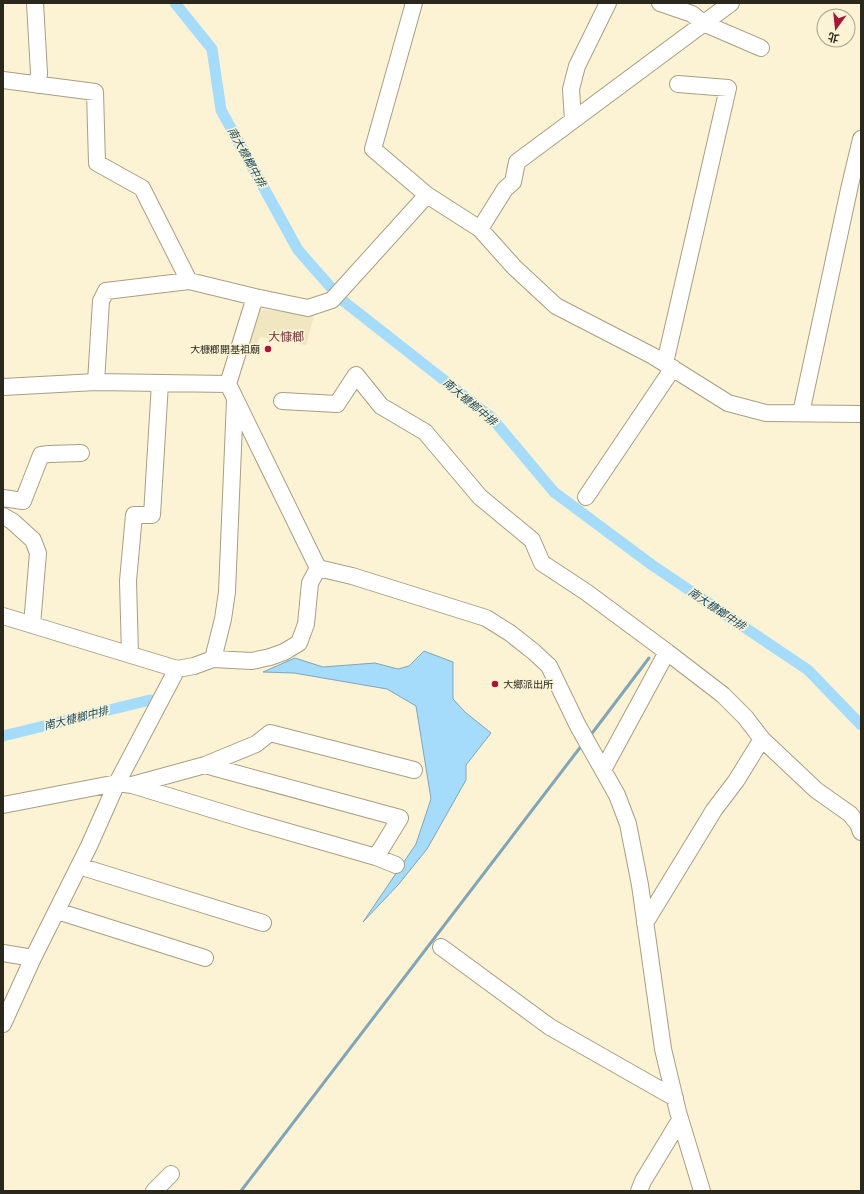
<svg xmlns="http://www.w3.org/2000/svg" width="864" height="1194" font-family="Quicksand,'Noto Sans TC',sans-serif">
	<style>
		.built { fill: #f0e6c0 }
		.water { fill: #a5dbfb; stroke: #80a5b8 }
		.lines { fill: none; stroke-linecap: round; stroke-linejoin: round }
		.stream { stroke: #80a5b8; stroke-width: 3 }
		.canal { stroke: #a5dbfb; stroke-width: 11 }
		.minor-casing { stroke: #a69f82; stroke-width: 18 }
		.minor { stroke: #fff; stroke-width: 16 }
		.poi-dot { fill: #aa1437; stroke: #fbf3d4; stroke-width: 1.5 }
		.labels { text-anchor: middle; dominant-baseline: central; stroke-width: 3.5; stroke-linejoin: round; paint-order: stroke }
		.poi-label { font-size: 10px; fill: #2a271c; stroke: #fbf3d4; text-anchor: end }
		.water-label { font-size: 11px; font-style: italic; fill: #134964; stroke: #fbf3d4 }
		.quarter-label { font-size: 12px; fill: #773037; stroke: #fbf3d4 }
	</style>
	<rect width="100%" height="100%" fill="#fbf3d4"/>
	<path class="built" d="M 260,309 L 314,316 L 306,345 L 260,337 L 254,352 L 243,352 Z"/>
	<path class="water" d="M 424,651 L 453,662 L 453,699 L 465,712 L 491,733 L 466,765 L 466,780 L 427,849 L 398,885 L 363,922 L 416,844 L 431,799 L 416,706 L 387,689 L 294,673 L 263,672 L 295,658 L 323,667 L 375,663 L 398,669 L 409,666 Z"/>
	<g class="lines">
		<path class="stream" d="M 590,736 L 649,658
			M 241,1191 L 582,745"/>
		<path class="canal" d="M 175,3 L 212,49 L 221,110 L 298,250 L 342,300 L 491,417 L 554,492 L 652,565 L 808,670 L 861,725
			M 3,736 L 150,700"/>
		<g class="minor-casing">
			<path id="minor" d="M 35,3 L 39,73 L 38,85
				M 414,3 L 373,149 L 427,195 L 480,229 L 514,267 L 556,306 L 653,356 L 728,403 L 766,413 L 861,414
				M 660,3 L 692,14 L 703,23 L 761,48
				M 3,80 L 95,92 L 97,163 L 142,188 L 189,281 L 255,297 L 308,308 L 332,300 L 427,195
				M 573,120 L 571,89 L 577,66 L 608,3
				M 480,229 L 505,189 L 513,182 L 517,162 L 731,3
				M 255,297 L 228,384 L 318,568
				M 665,363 L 728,88 L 678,84
				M 96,382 L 101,301 L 106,291 L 189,281
				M 3,387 L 96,382 L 228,384
				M 282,401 L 337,404 L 356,375 L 381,406 L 425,432 L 480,497 L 532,540 L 542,563 L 586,592 L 667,652 L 603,770
				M 801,413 L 850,185 L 861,139
				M 586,497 L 673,368
				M 3,498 L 23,501 L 41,455 L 49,454 L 81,453
				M 3,516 L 12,521 L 33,540 L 38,553 L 32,625
				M 318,568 L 352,576 L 486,618 L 510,633 L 534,652 L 549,666 L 578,726 L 617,795 L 628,824 L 640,885 L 663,1049 L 678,1112 L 702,1191
				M 3,616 L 177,669
				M 667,652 L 723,695 L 745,717 L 762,739 L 816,790 L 850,814 L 858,824 L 861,832
				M 130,654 L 128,581 L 134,515 L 152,515 L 160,383
				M 213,659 L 223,619 L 227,592 L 235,400
				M 205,765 L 400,818 L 376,857
				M 132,785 L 247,820 L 376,857 L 396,865
				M 3,805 L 117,783 L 132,785 L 205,765 L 256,744 L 270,733 L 414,770
				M 79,866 L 263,923
				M 57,911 L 205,958
				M 645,923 L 714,810 L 736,781 L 762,739
				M 441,947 L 550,1027 L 675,1098
				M 3,953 L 33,958
				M 3,1024 L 33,958 L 89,846 L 117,783 L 177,669 L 194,666 L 213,659 L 252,661 L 270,657 L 284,652 L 299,643 L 306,624 L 310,583 L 318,568
				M 154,1191 L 171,1174
				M 639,1191 L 643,1181 L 680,1120"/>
		</g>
		<use href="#minor" class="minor"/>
	</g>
	<g class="poi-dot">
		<circle cx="268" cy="349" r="4"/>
		<circle cx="495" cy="684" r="4"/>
	</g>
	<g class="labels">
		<g class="poi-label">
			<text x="260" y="349">大槺榔開基祖廟</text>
			<text x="503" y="684" text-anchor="start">大鄉派出所</text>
		</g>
		<g class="water-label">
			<text transform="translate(247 157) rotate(61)">南大槺榔中排</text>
			<text transform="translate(470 402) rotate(40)">南大槺榔中排</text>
			<text transform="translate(717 609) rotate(34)">南大槺榔中排</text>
			<text transform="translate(76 718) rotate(-14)">南大槺榔中排</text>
		</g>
		<g class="quarter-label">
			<text x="286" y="336">大慷榔</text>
		</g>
	</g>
	<rect width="864" height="1194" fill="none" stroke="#2a271c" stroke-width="8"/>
	<g transform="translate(836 28) rotate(195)"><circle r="19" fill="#fbf3d4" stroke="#a7a18a"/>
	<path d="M0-3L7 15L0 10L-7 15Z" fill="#aa1437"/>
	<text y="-6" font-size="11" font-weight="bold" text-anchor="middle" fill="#2a271c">北</text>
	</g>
</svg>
